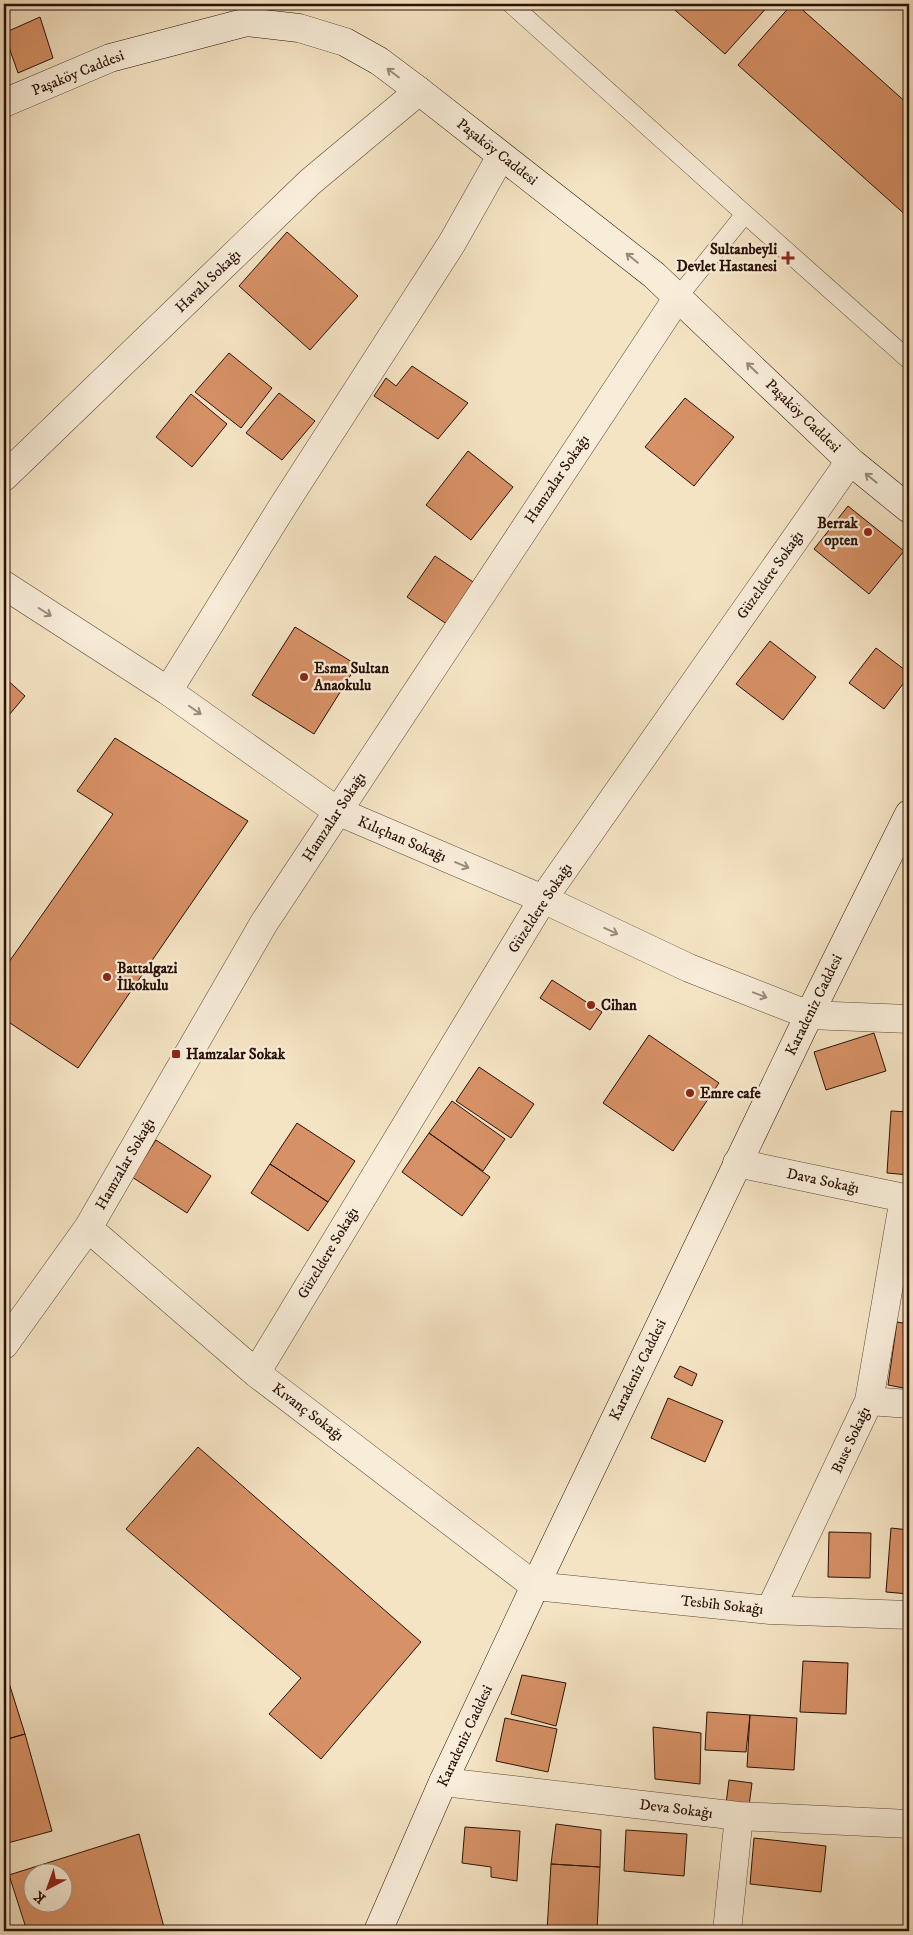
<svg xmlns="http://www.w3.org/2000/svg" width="913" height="1935" font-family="'IM FELL DW Pica',serif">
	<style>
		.building { fill: #d79166; stroke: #2a1005; fill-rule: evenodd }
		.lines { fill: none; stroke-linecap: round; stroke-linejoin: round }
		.lane-casing { stroke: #5d4535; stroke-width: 19 }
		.street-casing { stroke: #5d4535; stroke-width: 29 }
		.secondary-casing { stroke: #2a1005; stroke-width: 29 }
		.lane { stroke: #f8edd9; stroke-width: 18 }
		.street { stroke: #f8edd9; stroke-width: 28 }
		.secondary { stroke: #f8edd9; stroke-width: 28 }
		.oneway { stroke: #9b8a7a }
		.poi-dot { fill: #8f2418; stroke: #f8edd9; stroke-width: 2 }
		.labels { text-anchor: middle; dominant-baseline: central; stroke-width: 4.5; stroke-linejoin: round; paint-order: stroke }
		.street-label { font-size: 15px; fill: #2a1005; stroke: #f8edd9 }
		.poi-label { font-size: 15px; font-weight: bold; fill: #2a1005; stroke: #f8edd9; text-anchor: start }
	</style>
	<rect width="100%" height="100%" fill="#f5e4c4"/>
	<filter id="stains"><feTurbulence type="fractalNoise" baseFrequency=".004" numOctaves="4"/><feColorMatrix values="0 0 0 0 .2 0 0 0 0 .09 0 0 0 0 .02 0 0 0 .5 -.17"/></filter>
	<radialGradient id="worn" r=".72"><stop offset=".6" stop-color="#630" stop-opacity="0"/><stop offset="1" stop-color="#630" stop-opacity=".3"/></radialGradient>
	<path class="building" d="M 668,4 L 770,4 L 725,54 Z
		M 792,4 L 796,4 L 909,105 L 909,218 L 738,65 Z
		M 40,17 L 53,58 L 18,73 L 4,33 Z
		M 287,232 L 358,296 L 310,350 L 239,286 Z
		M 229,353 L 272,388 L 241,428 L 195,392 Z
		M 412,366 L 468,403 L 438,439 L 374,396 L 386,378 L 396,386 Z
		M 279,393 L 315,421 L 282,460 L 246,433 Z
		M 191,394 L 227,424 L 192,467 L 156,437 Z
		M 685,398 L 734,437 L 694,486 L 645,447 Z
		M 468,451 L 513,487 L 471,540 L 426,505 Z
		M 848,506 L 904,551 L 869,594 L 814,549 Z
		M 435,556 L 482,588 L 454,629 L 407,597 Z
		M 295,627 L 357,665 L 314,734 L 252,695 Z
		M 770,641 L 816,677 L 783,720 L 736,684 Z
		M 876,648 L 909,673 L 909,676 L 884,709 L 849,683 Z
		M 4,677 L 25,696 L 4,721 Z
		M 115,738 L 248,821 L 78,1068 L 4,1019 L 4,969 L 113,814 L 77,791 Z
		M 552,980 L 602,1012 L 590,1030 L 540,998 Z
		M 874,1033 L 886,1071 L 826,1090 L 814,1052 Z
		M 649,1035 L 719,1083 L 673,1151 L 603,1103 Z
		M 479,1067 L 534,1104 L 511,1138 L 456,1101 Z
		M 452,1101 L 505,1139 L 483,1171 L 429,1133 Z
		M 891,1111 L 909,1112 L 909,1175 L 887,1173 Z
		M 297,1123 L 355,1161 L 328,1202 L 270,1164 Z
		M 429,1133 L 490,1177 L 462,1216 L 402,1172 Z
		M 156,1140 L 211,1176 L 187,1213 L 132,1177 Z
		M 270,1164 L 328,1202 L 308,1231 L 251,1193 Z
		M 897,1322 L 909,1324 L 909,1389 L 888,1385 Z
		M 680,1366 L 697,1374 L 692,1386 L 674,1377 Z
		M 668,1398 L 723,1421 L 705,1462 L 651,1438 Z
		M 198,1447 L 421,1642 L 321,1759 L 269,1714 L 301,1678 L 126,1529 Z
		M 891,1528 L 909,1530 L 909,1594 L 886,1592 Z
		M 829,1532 L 871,1533 L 870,1578 L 828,1577 Z
		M 803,1661 L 848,1663 L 846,1714 L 800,1712 Z
		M 4,1667 L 25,1734 L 4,1740 Z
		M 522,1675 L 566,1683 L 556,1726 L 511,1714 Z
		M 707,1712 L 750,1715 L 746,1752 L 705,1750 Z
		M 750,1715 L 797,1718 L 794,1770 L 747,1767 Z
		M 505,1718 L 557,1729 L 548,1772 L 496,1761 Z
		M 653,1727 L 701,1733 L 700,1784 L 655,1779 Z
		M 25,1734 L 52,1831 L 4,1844 L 4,1740 Z
		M 729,1780 L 752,1783 L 749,1806 L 726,1804 Z
		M 556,1824 L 601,1830 L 600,1867 L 551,1864 Z
		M 465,1827 L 520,1831 L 517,1881 L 491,1877 L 491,1867 L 462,1863 Z
		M 626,1830 L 687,1834 L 684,1876 L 624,1871 Z
		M 139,1834 L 165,1931 L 27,1931 L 9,1875 ZM 32,1872 L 62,1872 L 62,1902 L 32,1902 Z
		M 754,1838 L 826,1846 L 821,1892 L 750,1884 Z
		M 551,1864 L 600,1867 L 597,1931 L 547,1931 Z
		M 4,1912 L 10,1931 L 4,1931 Z"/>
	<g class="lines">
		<g class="lane-casing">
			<path id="lane" d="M 511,4 L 745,214 L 678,297
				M 745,214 L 909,360"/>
		</g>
		<g class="street-casing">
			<path id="street" d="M 4,477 L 310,182 L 419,91
				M 4,585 L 168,691 L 337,811 L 543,899 L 689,968 L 809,1015 L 909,1019
				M 168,691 L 281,509 L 452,243 L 501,156
				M 737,1163 L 909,1199
				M 88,1228 L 256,1373 L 535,1586 L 770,1610 L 909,1615
				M 4,1345 L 88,1228 L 264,923 L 678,297
				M 256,1373 L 543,899 L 850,461
				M 869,1401 L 909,1404
				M 770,1610 L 869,1401 L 904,1198
				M 443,1782 L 739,1816 L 909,1824
				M 727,1931 L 739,1816"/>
		</g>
		<g class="secondary-casing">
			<path id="secondary" d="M 4,103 L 110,58 L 247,22 L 299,28 L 345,42 L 379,61 L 419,91 L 654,275 L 850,461 L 909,509
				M 378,1931 L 443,1782 L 535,1586 L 809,1015 L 909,814"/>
		</g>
		<use href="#lane" class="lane"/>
		<use href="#street" class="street"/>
		<use href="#secondary" class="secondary"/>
	</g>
	<defs><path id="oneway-shaft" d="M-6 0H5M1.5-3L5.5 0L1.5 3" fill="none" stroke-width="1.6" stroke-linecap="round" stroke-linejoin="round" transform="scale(1.25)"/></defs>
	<g class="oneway">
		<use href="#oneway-shaft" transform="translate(393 73) rotate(-143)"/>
		<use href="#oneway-shaft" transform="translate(632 258) rotate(-141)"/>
		<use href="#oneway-shaft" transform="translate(752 368) rotate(-136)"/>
		<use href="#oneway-shaft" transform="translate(871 478) rotate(-141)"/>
		<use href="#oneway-shaft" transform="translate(45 612) rotate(32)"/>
		<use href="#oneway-shaft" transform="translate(195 710) rotate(35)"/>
		<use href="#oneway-shaft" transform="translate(462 865) rotate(23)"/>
		<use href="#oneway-shaft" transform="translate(611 931) rotate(25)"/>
		<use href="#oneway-shaft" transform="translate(760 995) rotate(21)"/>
	</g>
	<g class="poi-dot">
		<path d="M785.5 250.5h5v5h5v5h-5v5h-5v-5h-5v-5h5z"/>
		<circle cx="868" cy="532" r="5"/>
		<circle cx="304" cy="677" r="5"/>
		<circle cx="107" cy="977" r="5"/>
		<circle cx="591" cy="1005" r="5"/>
		<rect x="171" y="1049" width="10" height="10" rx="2.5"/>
		<circle cx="690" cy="1093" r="5"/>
	</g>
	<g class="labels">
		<g class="street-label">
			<text transform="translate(78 73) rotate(-22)">Paşaköy Caddesi</text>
			<text transform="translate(497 152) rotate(38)">Paşaköy Caddesi</text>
			<text transform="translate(208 281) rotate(-44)">Havalı Sokağı</text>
			<text transform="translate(803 416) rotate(44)">Paşaköy Caddesi</text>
			<text transform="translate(557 479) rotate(-56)">Hamzalar Sokağı</text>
			<text transform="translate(770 575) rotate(-55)">Güzeldere Sokağı</text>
			<text transform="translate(334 817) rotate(-57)">Hamzalar Sokağı</text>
			<text transform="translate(402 839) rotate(23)">Kılıçhan Sokağı</text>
			<text transform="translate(540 908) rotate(-57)">Güzeldere Sokağı</text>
			<text transform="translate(814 1005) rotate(-64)">Karadeniz Caddesi</text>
			<text transform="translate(125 1164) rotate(-60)">Hamzalar Sokağı</text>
			<text transform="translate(823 1181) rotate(12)">Dava Sokağı</text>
			<text transform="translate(328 1253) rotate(-59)">Güzeldere Sokağı</text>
			<text transform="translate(638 1370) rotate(-64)">Karadeniz Caddesi</text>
			<text transform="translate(308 1412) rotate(37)">Kıvanç Sokağı</text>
			<text transform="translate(851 1440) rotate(-65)">Buse Sokağı</text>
			<text transform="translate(722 1605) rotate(6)">Tesbih Sokağı</text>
			<text transform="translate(465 1736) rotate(-65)">Karadeniz Caddesi</text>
			<text transform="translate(676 1809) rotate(7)">Deva Sokağı</text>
		</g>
		<g class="poi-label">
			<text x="777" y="249" text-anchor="end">Sultanbeyli<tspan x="777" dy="17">Devlet Hastanesi</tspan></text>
			<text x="858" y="523" text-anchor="end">Berrak<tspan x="858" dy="17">opten</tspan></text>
			<text x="314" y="668">Esma Sultan<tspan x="314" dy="17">Anaokulu</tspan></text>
			<text x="117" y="968">Battalgazi<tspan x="117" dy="17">İlkokulu</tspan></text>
			<text x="601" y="1005">Cihan</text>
			<text x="186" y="1054">Hamzalar Sokak</text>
			<text x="700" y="1093">Emre cafe</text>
		</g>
	</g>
	<rect width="913" height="1935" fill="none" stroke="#f5e4c4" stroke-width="20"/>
	<rect x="5" y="5" width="903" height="1925" fill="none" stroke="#2a1005" stroke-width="2.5"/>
	<rect x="10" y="10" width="893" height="1915" fill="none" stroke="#2a1005"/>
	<g transform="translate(48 1888) rotate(221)"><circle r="24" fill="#f8edd9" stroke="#a69584"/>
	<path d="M0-4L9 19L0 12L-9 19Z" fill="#8f2418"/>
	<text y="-8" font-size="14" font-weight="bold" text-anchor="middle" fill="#2a1005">K</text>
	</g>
	<rect width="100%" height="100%" filter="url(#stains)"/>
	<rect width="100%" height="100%" fill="url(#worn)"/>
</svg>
